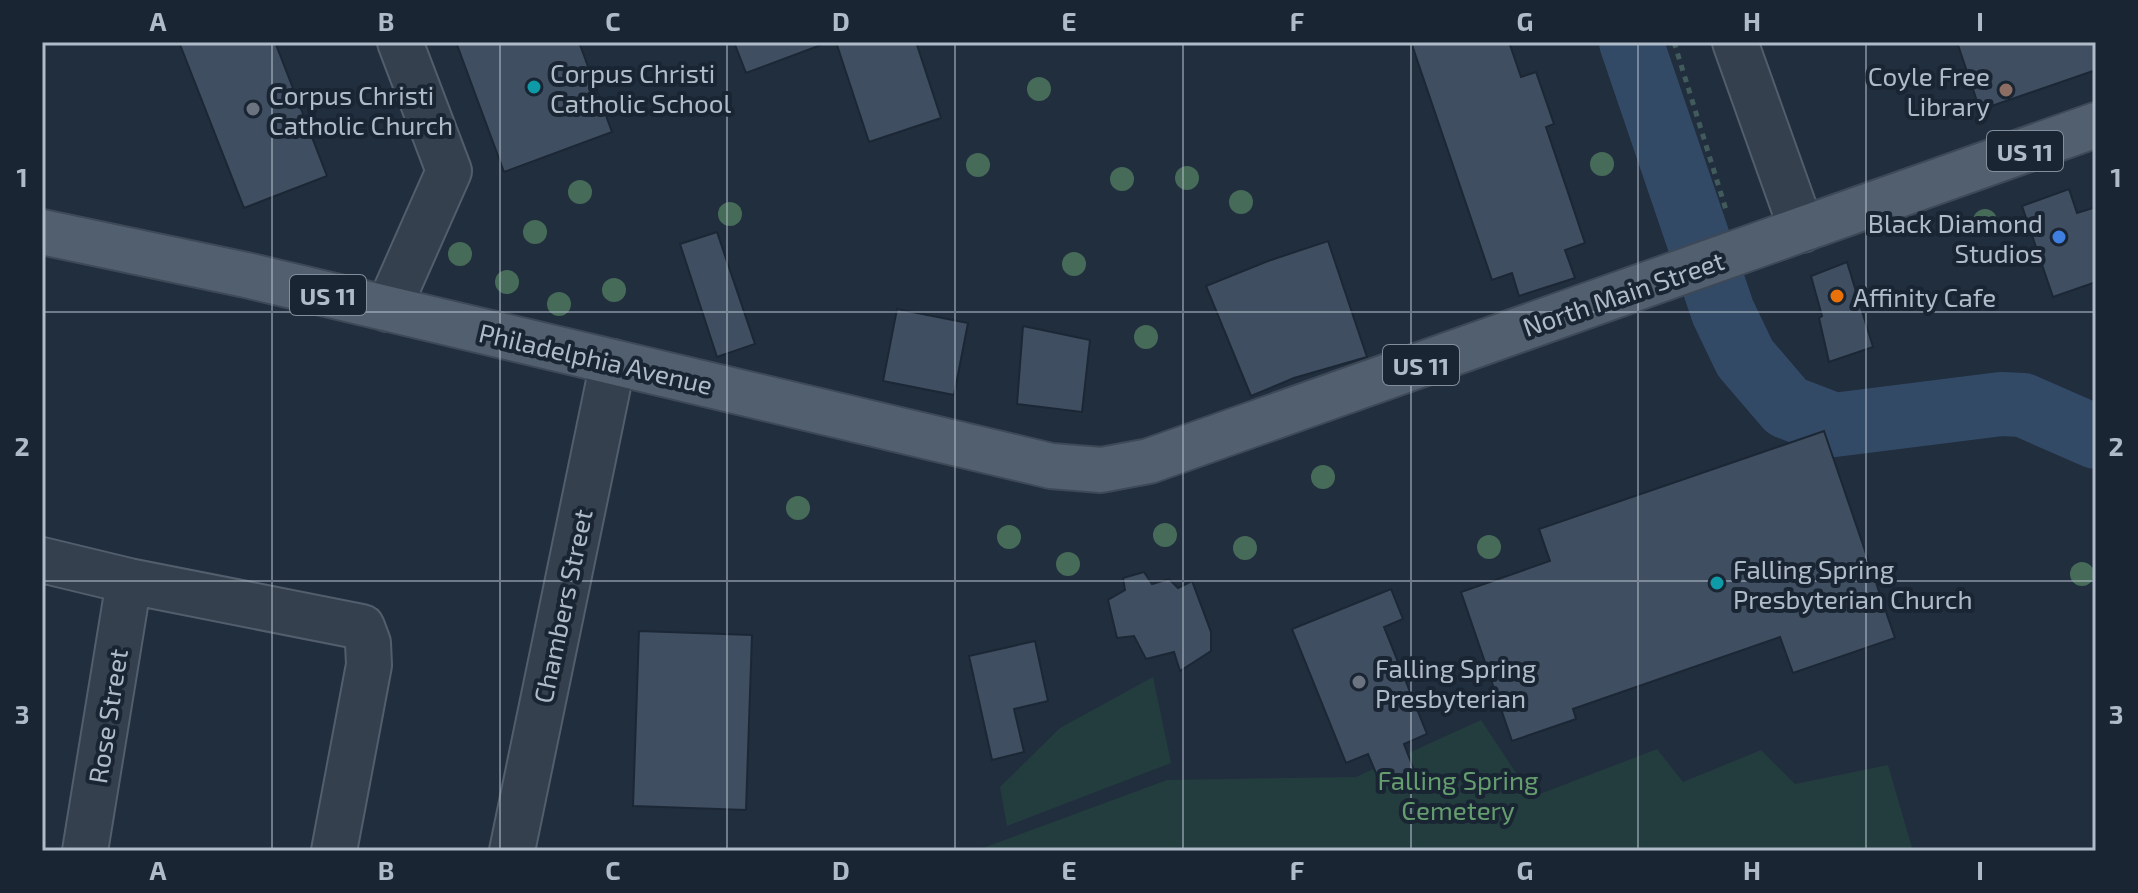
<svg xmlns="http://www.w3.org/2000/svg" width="2138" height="893" font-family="'Exo 2',sans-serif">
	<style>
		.green { fill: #233d3f }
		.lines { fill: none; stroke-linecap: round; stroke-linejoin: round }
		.river { stroke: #334a67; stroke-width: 64 }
		.building { fill: #3f4e60; stroke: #1c2735; stroke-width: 2 }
		.minor-casing { stroke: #535e6c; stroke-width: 48 }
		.major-casing { stroke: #3e4957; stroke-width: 48 }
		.path { stroke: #415a5c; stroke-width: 5; stroke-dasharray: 6 6; stroke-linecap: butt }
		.minor { stroke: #35404e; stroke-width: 44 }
		.major { stroke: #525f6e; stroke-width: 44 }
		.tree { fill: #466b59 }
		.grid { fill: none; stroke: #b0bbc9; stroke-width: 2; stroke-opacity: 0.55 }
		.culture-dot { fill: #0f9aa8; stroke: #1a2533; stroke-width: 3 }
		.education-dot { fill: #8d6e63; stroke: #1a2533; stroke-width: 3 }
		.worship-dot { fill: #6b7280; stroke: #1a2533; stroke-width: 3 }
		.shop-dot { fill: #3f7fe0; stroke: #1a2533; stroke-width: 3 }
		.food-dot { fill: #e8710a; stroke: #1a2533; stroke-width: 3 }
		.labels { text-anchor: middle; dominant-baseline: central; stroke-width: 8; stroke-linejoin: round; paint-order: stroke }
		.shield { fill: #1a2533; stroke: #838e9c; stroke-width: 2 }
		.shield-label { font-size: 24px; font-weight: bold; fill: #b0bbc9 }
		.poi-label { font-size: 26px; fill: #b0bbc9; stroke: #1a2533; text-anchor: start }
		.street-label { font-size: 26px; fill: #b0bbc9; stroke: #1a2533 }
		.park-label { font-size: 26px; fill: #659d6f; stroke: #1a2533 }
		.neatline { fill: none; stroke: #b0bbc9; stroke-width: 3 }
		.grid-label { font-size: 26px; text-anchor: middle; font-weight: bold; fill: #b0bbc9 }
	</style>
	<rect width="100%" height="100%" fill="#212e3e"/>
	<path class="green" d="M 1153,677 L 1171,763 L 1007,826 L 1000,787 L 1060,728 Z
		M 1481,720 L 1532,797 L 1657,749 L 1683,782 L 1761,750 L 1795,784 L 1888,765 L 1913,851 L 975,851 L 1167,780 L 1356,777 Z"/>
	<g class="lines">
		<path class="river" d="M 1631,42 L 1723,312 L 1745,358 L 1787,407 L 1834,425 L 2001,404 L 2023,405 L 2096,437"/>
	</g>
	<path class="building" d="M 179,42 L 275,42 L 327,176 L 244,208 Z
		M 456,42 L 579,42 L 612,132 L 504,172 Z
		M 734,42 L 820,42 L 821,45 L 746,73 Z
		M 836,42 L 916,42 L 941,118 L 869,142 Z
		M 1411,42 L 1509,42 L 1521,77 L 1536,72 L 1554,124 L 1546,127 L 1585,243 L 1565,250 L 1575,278 L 1519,296 L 1512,273 L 1492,280 Z
		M 1957,42 L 2096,42 L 2096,70 L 1980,110 Z
		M 2069,189 L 2077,213 L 2096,207 L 2096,282 L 2053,297 L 2022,206 Z
		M 717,232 L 755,344 L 717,357 L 680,244 Z
		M 1328,241 L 1367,357 L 1294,378 L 1251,396 L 1206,286 L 1268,261 Z
		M 1847,262 L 1873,347 L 1829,362 L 1819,318 L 1822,316 L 1811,276 Z
		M 897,309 L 968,323 L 954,395 L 883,381 Z
		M 1023,326 L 1090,340 L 1082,412 L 1017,404 Z
		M 1824,431 L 1895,638 L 1793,673 L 1780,637 L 1573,709 L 1576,719 L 1512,741 L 1461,592 L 1550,561 L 1539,529 Z
		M 1144,572 L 1152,584 L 1169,579 L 1178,588 L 1192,581 L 1211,632 L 1211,651 L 1180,671 L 1174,652 L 1146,659 L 1134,636 L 1117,638 L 1108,600 L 1125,590 L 1123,578 Z
		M 1391,589 L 1403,619 L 1384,627 L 1427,734 L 1404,744 L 1414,770 L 1380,783 L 1368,754 L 1346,763 L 1292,629 Z
		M 639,631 L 752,635 L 746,810 L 633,806 Z
		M 1035,641 L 1048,701 L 1014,709 L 1024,752 L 992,760 L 969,656 Z"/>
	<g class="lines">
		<g class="minor-casing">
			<path id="minor" d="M 1735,42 L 1802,230
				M 388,309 L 449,171 L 400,42
				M 42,560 L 129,581 L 362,627 L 368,643 L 369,665 L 334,851
				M 85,851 L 129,581
				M 512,851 L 613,362"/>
		</g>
		<g class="major-casing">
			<path id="major" d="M 42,232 L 246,275 L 1051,466 L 1101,470 L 1149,461 L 2096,125"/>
		</g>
		<path class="path" d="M 1674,42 L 1727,213"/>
		<use href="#minor" class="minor"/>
		<use href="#major" class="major"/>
	</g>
	<g class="tree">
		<circle cx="1039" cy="89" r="12"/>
		<circle cx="1602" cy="164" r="12"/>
		<circle cx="978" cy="165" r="12"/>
		<circle cx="1187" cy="178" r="12"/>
		<circle cx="1122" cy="179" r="12"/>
		<circle cx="580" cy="192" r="12"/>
		<circle cx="1241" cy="202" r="12"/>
		<circle cx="730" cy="214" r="12"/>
		<circle cx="1985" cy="221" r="12"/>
		<circle cx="535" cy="232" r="12"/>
		<circle cx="460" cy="254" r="12"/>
		<circle cx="1074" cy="264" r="12"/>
		<circle cx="507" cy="282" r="12"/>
		<circle cx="614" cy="290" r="12"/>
		<circle cx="559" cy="304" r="12"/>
		<circle cx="1146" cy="337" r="12"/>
		<circle cx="1323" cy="477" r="12"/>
		<circle cx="798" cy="508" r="12"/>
		<circle cx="1165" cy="535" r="12"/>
		<circle cx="1009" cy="537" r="12"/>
		<circle cx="1489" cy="547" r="12"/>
		<circle cx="1245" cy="548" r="12"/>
		<circle cx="1068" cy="564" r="12"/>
		<circle cx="2082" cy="574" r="12"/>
	</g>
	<path class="grid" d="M 272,42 L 272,851M 500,42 L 500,851M 727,42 L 727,851M 955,42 L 955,851M 1183,42 L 1183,851M 1411,42 L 1411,851M 1638,42 L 1638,851M 1866,42 L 1866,851M 42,312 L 2096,312M 42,581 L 2096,581"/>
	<g class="culture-dot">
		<circle cx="534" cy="87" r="8"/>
		<circle cx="1717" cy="583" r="8"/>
	</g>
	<circle class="education-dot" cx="2006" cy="90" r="8"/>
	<g class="worship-dot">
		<circle cx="253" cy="109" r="8"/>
		<circle cx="1359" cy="682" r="8"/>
	</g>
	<circle class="shop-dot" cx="2059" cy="237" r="8"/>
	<circle class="food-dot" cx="1837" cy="296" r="8"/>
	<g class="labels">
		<g class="shield">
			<rect x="1987" y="131" width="76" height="40" rx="6"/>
			<rect x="290" y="275" width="76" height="40" rx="6"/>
			<rect x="1383" y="345" width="76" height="40" rx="6"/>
		</g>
		<g class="shield-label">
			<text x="2025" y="151">US 11</text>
			<text x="328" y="295">US 11</text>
			<text x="1421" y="365">US 11</text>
		</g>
		<g class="poi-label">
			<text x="550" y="72">Corpus Christi<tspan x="550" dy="30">Catholic School</tspan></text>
			<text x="1990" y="75" text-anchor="end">Coyle Free<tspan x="1990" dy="30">Library</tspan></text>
			<text x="269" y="94">Corpus Christi<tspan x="269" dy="30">Catholic Church</tspan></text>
			<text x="2043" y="222" text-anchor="end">Black Diamond<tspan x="2043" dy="30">Studios</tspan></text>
			<text x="1853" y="296">Affinity Cafe</text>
			<text x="1733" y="568">Falling Spring<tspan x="1733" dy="30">Presbyterian Church</tspan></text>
			<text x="1375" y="667">Falling Spring<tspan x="1375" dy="30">Presbyterian</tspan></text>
		</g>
		<g class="street-label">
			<text transform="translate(1623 293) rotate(-19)">North Main Street</text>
			<text transform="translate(596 358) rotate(13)">Philadelphia Avenue</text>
			<text transform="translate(562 606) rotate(-78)">Chambers Street</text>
			<text transform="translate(107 716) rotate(-81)">Rose Street</text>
		</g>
		<g class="park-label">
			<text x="1458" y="779">Falling Spring<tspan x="1458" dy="30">Cemetery</tspan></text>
		</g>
	</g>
	<rect width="2138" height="893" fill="none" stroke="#1a2533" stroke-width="88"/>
	<rect x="44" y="44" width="2050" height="805" class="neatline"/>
	<g class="grid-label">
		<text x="158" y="31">A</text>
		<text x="386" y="31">B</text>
		<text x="613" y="31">C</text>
		<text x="841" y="31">D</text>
		<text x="1069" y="31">E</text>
		<text x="1297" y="31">F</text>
		<text x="1525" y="31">G</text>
		<text x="1752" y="31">H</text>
		<text x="1980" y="31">I</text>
		<text x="22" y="187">1</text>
		<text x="2116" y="187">1</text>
		<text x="22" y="456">2</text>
		<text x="2116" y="456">2</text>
		<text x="22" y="724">3</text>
		<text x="2116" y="724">3</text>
		<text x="158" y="880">A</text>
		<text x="386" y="880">B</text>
		<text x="613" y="880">C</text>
		<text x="841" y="880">D</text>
		<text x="1069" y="880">E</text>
		<text x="1297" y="880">F</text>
		<text x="1525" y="880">G</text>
		<text x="1752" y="880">H</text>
		<text x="1980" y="880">I</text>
	</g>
</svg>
